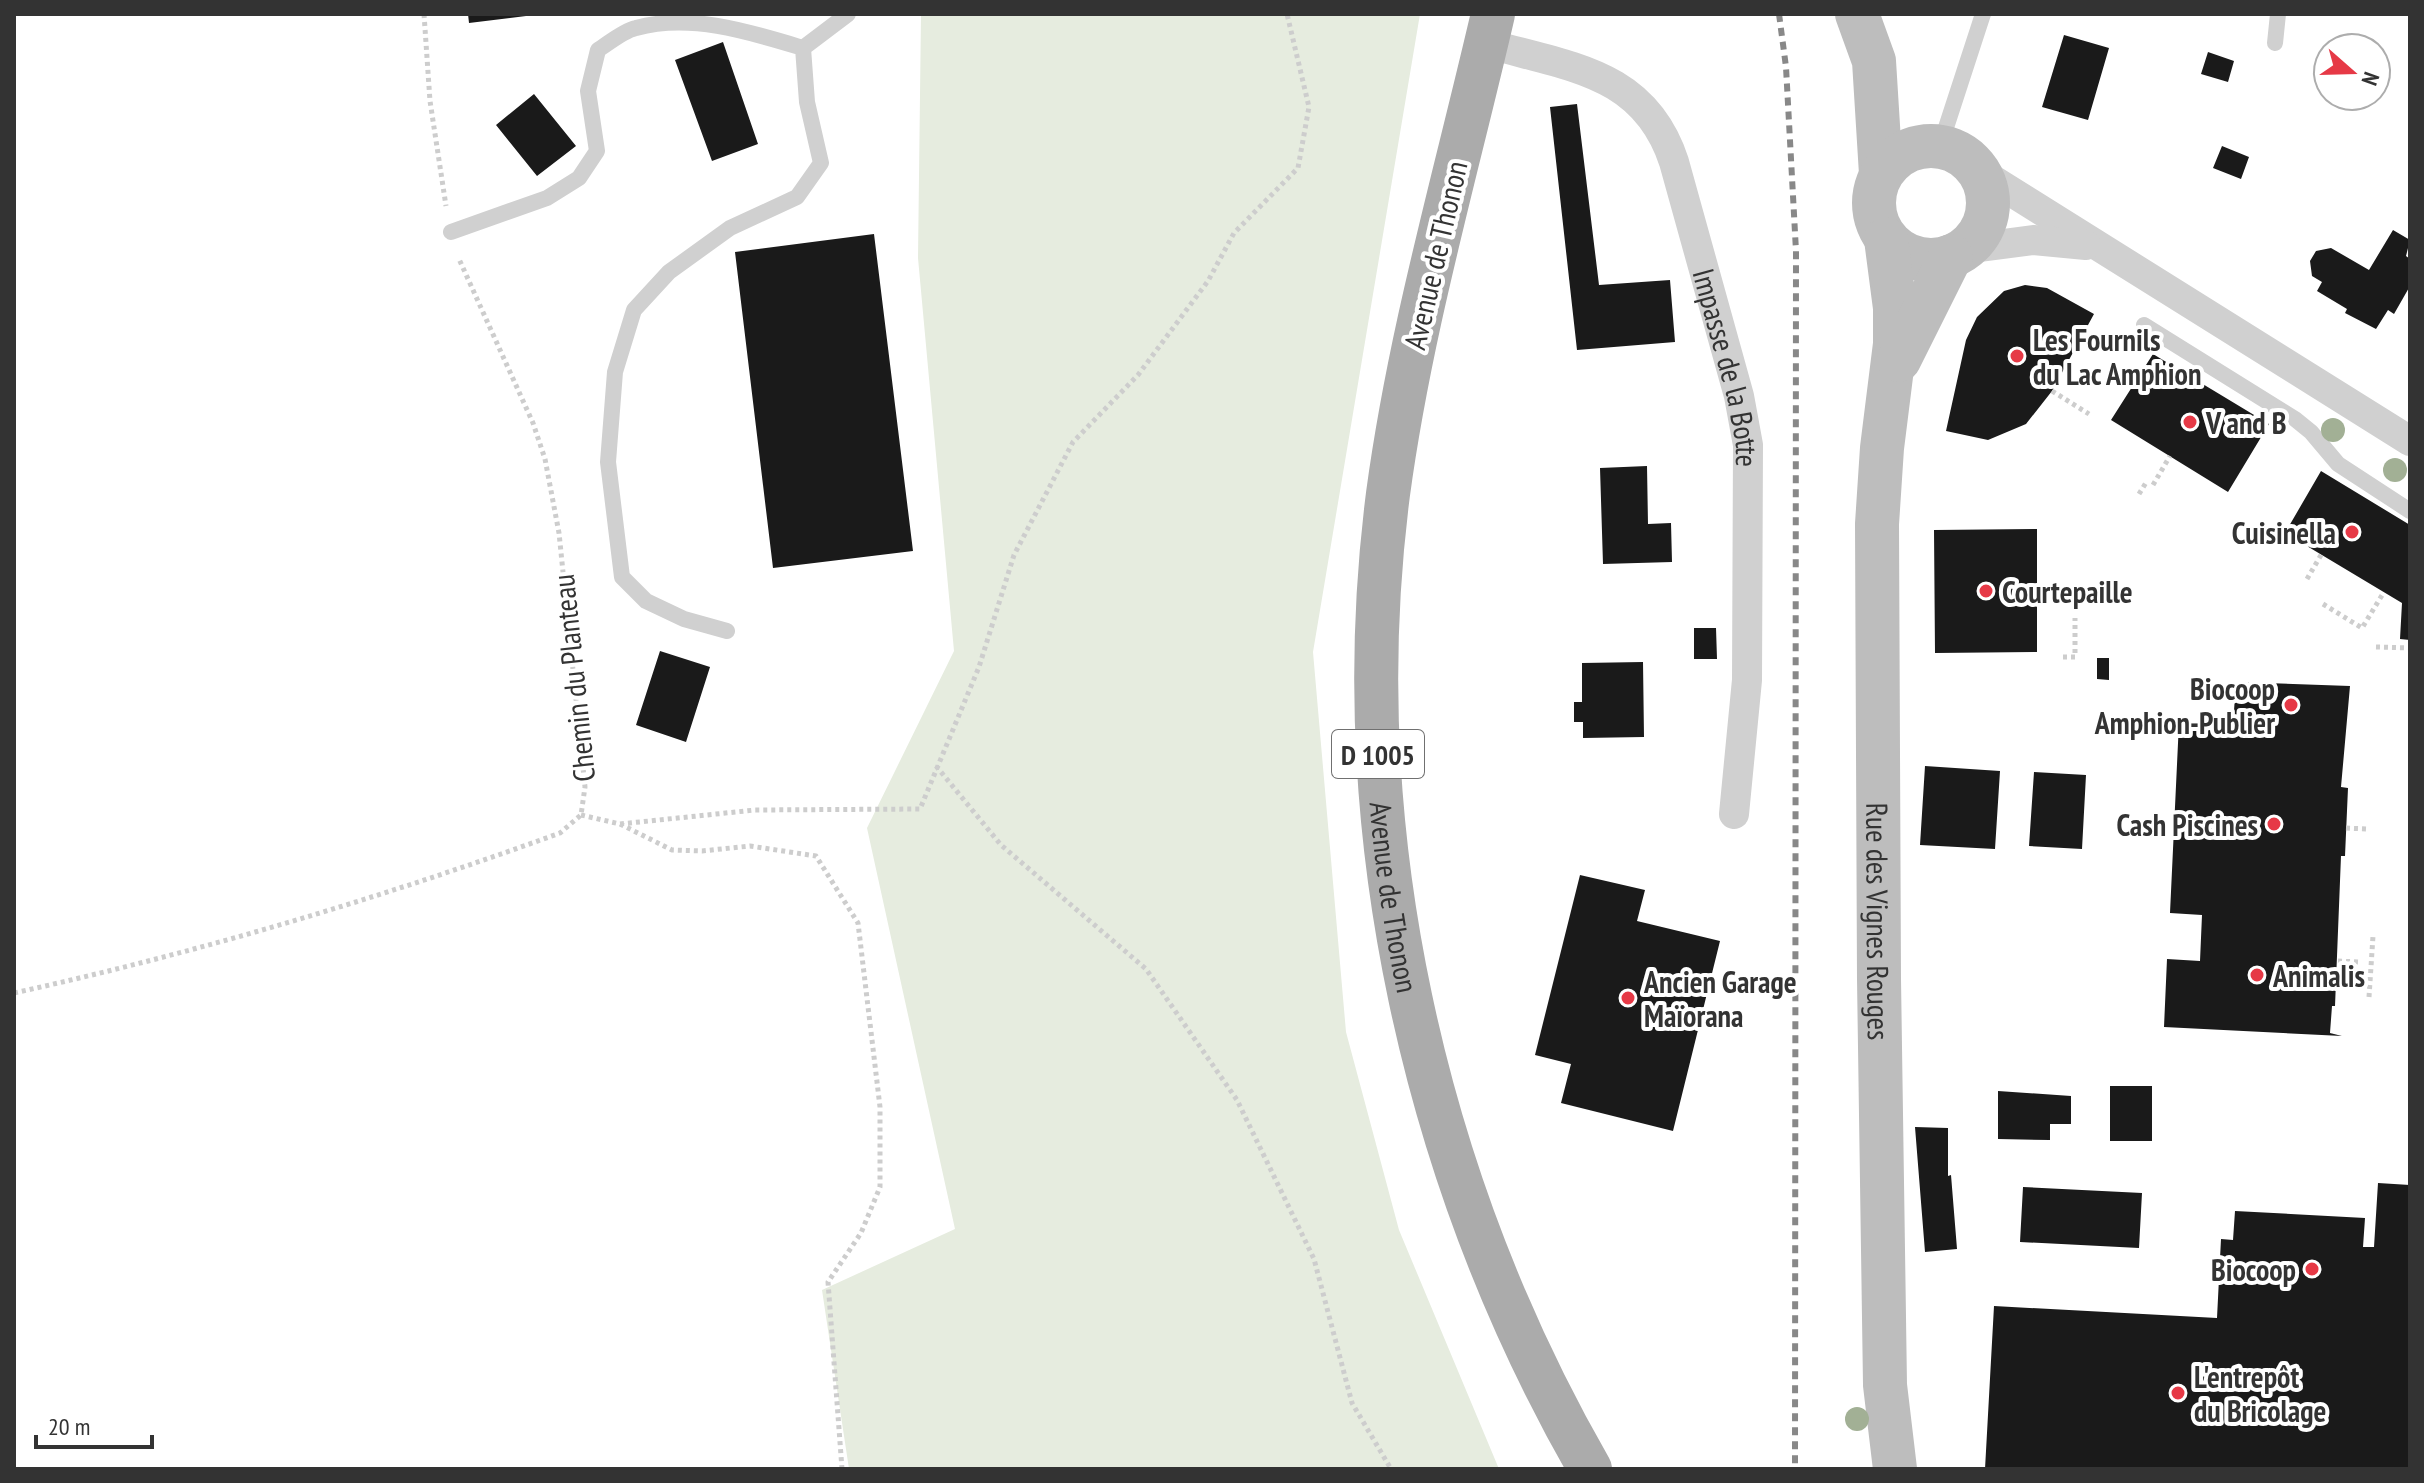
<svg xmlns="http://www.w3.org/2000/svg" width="2424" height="1483" font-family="'PT Sans Narrow',sans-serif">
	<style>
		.green { fill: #e6ecdf }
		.building { fill: #1a1a1a }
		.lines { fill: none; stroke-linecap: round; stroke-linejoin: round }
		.path { stroke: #cdcdcd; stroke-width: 5; stroke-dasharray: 4 4; stroke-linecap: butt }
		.lane { stroke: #d0d0d0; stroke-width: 16 }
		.street { stroke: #d0d0d0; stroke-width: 30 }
		.secondary { stroke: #bdbdbd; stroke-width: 44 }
		.primary { stroke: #ababab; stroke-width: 44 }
		.rail { stroke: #888; stroke-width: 6; stroke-dasharray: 8 6; stroke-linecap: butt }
		.tree { fill: #a2b095 }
		.poi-dot { fill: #e63946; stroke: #fff; stroke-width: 3 }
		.labels { text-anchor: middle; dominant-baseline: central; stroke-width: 8; stroke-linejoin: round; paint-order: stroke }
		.shield { fill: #fff; stroke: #707070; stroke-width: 2 }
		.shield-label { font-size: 28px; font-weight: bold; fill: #333 }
		.street-label { font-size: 30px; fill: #333; stroke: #fff }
		.poi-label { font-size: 30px; font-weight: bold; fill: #333; stroke: #fff; text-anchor: start }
	</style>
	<rect width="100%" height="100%" fill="#fff"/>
	<path class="green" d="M 921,14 L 1420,14 L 1313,652 L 1346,1032 L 1399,1230 L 1499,1469 L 849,1469 L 822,1290 L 955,1229 L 867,828 L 954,651 L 918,258 Z"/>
	<path class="building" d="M 468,14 L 525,14 L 526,16 L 469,23 Z
		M 2064,35 L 2109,48 L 2088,120 L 2042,107 Z
		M 723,42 L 758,144 L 712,161 L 675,60 Z
		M 2208,52 L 2234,61 L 2228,82 L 2201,74 Z
		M 534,94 L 576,146 L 537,176 L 496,125 Z
		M 1577,104 L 1599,285 L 1670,280 L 1675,342 L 1577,350 L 1550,107 Z
		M 2222,146 L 2249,157 L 2241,179 L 2213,168 Z
		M 2393,230 L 2410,240 L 2406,256 L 2410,259 L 2410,286 L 2394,314 L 2388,310 L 2376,329 L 2345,313 L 2347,309 L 2317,291 L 2322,282 L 2312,276 L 2310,261 L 2316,251 L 2331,248 L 2369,270 Z
		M 874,234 L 913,551 L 773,568 L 735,252 Z
		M 2025,285 L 2047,288 L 2094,314 L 2052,391 L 2026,424 L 1988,440 L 1946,431 L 1966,340 L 1977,317 L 2004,291 Z
		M 2153,354 L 2269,424 L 2228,492 L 2111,420 Z
		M 1647,466 L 1648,524 L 1671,523 L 1672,562 L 1603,564 L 1600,468 Z
		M 2321,471 L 2410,525 L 2410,640 L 2400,639 L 2402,603 L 2285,533 Z
		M 2037,529 L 2037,652 L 1935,653 L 1934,530 Z
		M 1694,628 L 1716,628 L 1717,659 L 1694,659 Z
		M 660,651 L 710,667 L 686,742 L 636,725 Z
		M 2097,658 L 2109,658 L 2109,680 L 2097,679 Z
		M 1643,662 L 1644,737 L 1583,738 L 1583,722 L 1574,722 L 1574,702 L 1582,702 L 1582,663 Z
		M 2236,682 L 2350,686 L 2341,787 L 2348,788 L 2345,856 L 2341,856 L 2335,1006 L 2332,1006 L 2330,1033 L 2342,1036 L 2164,1027 L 2167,959 L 2200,961 L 2202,915 L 2170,913 L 2179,722 L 2233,725 Z
		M 1925,766 L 2000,771 L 1995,849 L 1920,845 Z
		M 2034,772 L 2086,775 L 2082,849 L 2029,846 Z
		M 1580,875 L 1645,890 L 1637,921 L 1720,941 L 1673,1131 L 1561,1103 L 1571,1064 L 1535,1055 Z
		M 2110,1086 L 2152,1086 L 2152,1141 L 2110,1141 Z
		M 1998,1091 L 2071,1096 L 2071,1124 L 2050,1124 L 2050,1140 L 1998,1139 Z
		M 1915,1127 L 1948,1128 L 1948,1176 L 1951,1175 L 1957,1249 L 1925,1252 Z
		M 2378,1183 L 2410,1185 L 2410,1469 L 1985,1469 L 1994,1306 L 2217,1318 L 2221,1239 L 2233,1240 L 2235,1211 L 2365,1218 L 2363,1247 L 2374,1247 Z
		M 2023,1187 L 2142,1193 L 2139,1248 L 2020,1242 Z"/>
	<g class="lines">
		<path class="path" d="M 424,14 L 430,101 L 446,206
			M 2052,391 L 2089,414
			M 2153,485 L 2170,456
			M 2139,494 L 2147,481
			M 2307,579 L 2321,555
			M 2323,604 L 2362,628 L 2384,592
			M 2376,647 L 2410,648
			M 2063,657 L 2075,657 L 2075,618
			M 936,766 L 1001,845 L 1146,969 L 1237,1100 L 1314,1259 L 1352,1403 L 1391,1469
			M 581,815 L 620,824 L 672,850 L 702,851 L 750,846 L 816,856 L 858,923 L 880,1107 L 880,1187 L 861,1233 L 828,1282 L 842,1469
			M 620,824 L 755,810 L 920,809 L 979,667 L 1014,555 L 1073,442 L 1138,375 L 1208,281 L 1234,233 L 1298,168 L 1309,107 L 1287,14
			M 2346,828 L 2367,829
			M 2338,961 L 2359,962
			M 14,993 C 200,952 381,898 560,833 L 581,815 L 585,787 L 559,533 L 545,459 L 533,423 L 459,259
			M 2369,997 L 2373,936"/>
		<path class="lane" d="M 2275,43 L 2278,14
			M 1940,146 L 1983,14
			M 451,232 L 547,198 L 579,178 L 597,151 L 588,91 L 598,50 C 609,43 623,31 636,28 C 691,13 750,32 803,48 L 848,14
			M 2144,325 L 2295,419 L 2311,432 L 2338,464 L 2410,511
			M 727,631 L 684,619 L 646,601 L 622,577 L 608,462 L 615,372 L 634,310 L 669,272 L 730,228 L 797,197 L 821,163 L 807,102 L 803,48"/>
		<g class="street">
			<path id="s1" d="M 1486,43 C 1566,67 1644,70 1674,162 L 1739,396 L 1748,445 L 1747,680 L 1734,814"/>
			<path d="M 1980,172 L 2410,441"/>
			<path d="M 1965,249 L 2033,240 L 2086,245"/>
		</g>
		<g class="secondary">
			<path d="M 1857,14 L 1874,61 L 1881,174"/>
			<circle cx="1931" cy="203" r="57"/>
			<path id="s2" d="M 1886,239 L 1895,308 L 1895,344 L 1882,448 L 1877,524 L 1879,979 L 1885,1385 L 1895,1469"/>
			<path d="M 1899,360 L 1951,256"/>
		</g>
		<path class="primary" id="s3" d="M 1493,14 C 1456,174 1410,331 1388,494 C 1345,828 1423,1178 1590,1469"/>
		<path class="rail" d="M 1779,14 L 1786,67 L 1796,251 L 1795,1469"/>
	</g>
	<g class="tree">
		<circle cx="2333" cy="430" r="12"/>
		<circle cx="2395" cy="470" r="12"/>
		<circle cx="1857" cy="1419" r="12"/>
	</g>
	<g class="poi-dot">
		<circle cx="2017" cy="356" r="8"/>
		<circle cx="2190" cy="422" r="8"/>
		<circle cx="2352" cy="532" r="8"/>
		<circle cx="1986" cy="591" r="8"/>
		<circle cx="2291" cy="705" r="8"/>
		<circle cx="2274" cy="824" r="8"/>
		<circle cx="2257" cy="975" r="8"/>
		<circle cx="1628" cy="998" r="8"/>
		<circle cx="2312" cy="1269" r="8"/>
		<circle cx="2178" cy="1393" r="8"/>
	</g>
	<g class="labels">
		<rect class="shield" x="1332" y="730" width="92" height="48" rx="6"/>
		<g class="shield-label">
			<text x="1378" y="754">D 1005</text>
		</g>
		<g class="street-label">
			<text transform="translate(1435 255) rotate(-77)">Avenue de Thonon</text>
			<text stroke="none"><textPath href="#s1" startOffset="448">Impasse de la Botte</textPath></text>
			<text transform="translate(573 678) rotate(-96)">Chemin du Planteau</text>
			<text stroke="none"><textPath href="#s3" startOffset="896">Avenue de Thonon</textPath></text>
			<text stroke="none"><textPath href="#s2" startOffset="684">Rue des Vignes Rouges</textPath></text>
		</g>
		<g class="poi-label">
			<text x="2033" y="339">Les Fournils<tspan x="2033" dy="34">du Lac Amphion</tspan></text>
			<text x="2206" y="422">V and B</text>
			<text x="2336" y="532" text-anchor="end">Cuisinella</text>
			<text x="2002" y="591">Courtepaille</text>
			<text x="2275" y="688" text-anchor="end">Biocoop<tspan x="2275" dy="34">Amphion-Publier</tspan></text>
			<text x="2258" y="824" text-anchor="end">Cash Piscines</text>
			<text x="2273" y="975">Animalis</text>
			<text x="1644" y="981">Ancien Garage<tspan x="1644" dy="34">Maïorana</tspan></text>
			<text x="2296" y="1269" text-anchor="end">Biocoop</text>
			<text x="2194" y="1376">L'entrepôt<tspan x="2194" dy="34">du Bricolage</tspan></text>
		</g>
	</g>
	<rect width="2424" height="1483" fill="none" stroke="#333333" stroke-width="32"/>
	<g transform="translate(2352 72) rotate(110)"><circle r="38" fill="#ffffff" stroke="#adadad" stroke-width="2"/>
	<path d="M0-6L14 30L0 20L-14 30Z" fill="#e63946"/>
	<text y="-12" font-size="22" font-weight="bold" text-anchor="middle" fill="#333333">N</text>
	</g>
	<path d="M36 1435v12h116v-12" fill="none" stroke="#333333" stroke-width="4"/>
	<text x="48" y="1435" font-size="24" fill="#333333" stroke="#ffffff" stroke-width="6" paint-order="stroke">20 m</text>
</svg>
